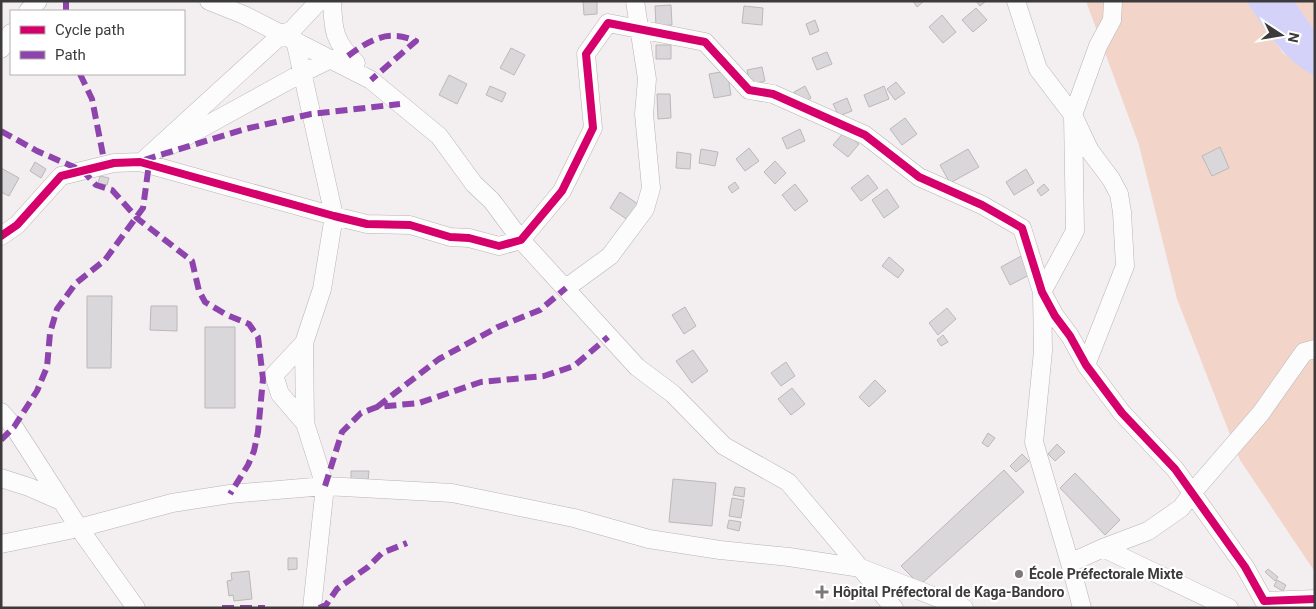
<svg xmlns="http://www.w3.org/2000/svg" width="1316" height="609" font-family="Roboto,sans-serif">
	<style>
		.green { fill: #f2d5c8 }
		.water { fill: #d4d2f9 }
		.building { fill: #d9d7d9; stroke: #bbb8ba }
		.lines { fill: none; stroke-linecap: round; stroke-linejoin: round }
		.street-casing { stroke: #b8b4b6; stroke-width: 19 }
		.street { stroke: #fdfcfd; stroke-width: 18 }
		.quiet { stroke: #8e44ad; stroke-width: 6; stroke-dasharray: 12 6; stroke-linecap: butt }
		.cycleway-casing { stroke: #fff; stroke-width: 11 }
		.cycleway { stroke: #d6006c; stroke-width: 8 }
		.poi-dot { fill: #7d797a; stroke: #fff; stroke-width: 2 }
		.labels { text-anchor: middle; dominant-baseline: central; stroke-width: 4.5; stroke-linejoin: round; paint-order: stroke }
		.poi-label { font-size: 14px; font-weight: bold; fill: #3d3a3b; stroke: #fff; text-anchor: start }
	</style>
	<rect width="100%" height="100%" fill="#f3eef0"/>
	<path class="green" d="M 1086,1 L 1246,1 L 1283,53 L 1315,76 L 1315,572 L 1240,460 L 1177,299 L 1139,145 Z
		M 1294,1 L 1315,1 L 1315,31 L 1313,29 Z"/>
	<path class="water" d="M 1246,1 L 1294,1 L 1315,31 L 1315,76 C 1283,60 1266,30 1246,1 Z"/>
	<path class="building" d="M 583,1 L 597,1 L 597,14 L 584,15 Z
		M 913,1 L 923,1 L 923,2 L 917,7 Z
		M 976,1 L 986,1 L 980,6 Z
		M 671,5 L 672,25 L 656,26 L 655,6 Z
		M 744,6 L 763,8 L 762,25 L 742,23 Z
		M 976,8 L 987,20 L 973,32 L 962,20 Z
		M 942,15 L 956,32 L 943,43 L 929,27 Z
		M 815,20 L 819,31 L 810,35 L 806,24 Z
		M 656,45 L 671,45 L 671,59 L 656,59 Z
		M 511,48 L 525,55 L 514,75 L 500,68 Z
		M 827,52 L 832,64 L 817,70 L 812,58 Z
		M 762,67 L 765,81 L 750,85 L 747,70 Z
		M 727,71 L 731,95 L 714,98 L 709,74 Z
		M 449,75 L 467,84 L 457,104 L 439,95 Z
		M 896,82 L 905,93 L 895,100 L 887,89 Z
		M 490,86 L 506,93 L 502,102 L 486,95 Z
		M 805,86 L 811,98 L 800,104 L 794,92 Z
		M 884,86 L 889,99 L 869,107 L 864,95 Z
		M 657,94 L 670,94 L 671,118 L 658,119 Z
		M 847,98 L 852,111 L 839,116 L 833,104 Z
		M 905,118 L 917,134 L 902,145 L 890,129 Z
		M 800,129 L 805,141 L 787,149 L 782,138 Z
		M 844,132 L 859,144 L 848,157 L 833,145 Z
		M 1220,147 L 1229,168 L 1212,176 L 1202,156 Z
		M 749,148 L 759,161 L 745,171 L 736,159 Z
		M 701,149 L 718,152 L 715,166 L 699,163 Z
		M 968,149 L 979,167 L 950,183 L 940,165 Z
		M 677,152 L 691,154 L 690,169 L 676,168 Z
		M 775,161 L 786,173 L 775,184 L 764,172 Z
		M 35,162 L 46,169 L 41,178 L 30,171 Z
		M 1,168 L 19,178 L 9,196 L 1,192 Z
		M 1026,169 L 1034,183 L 1014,195 L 1006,182 Z
		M 868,175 L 878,188 L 861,201 L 851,188 Z
		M 100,176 L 109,178 L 107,185 L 98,183 Z
		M 735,182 L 739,188 L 732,193 L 728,187 Z
		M 795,184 L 808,201 L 795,211 L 782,195 Z
		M 1044,184 L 1049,190 L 1041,196 L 1037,190 Z
		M 887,189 L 899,207 L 884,218 L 872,200 Z
		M 620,192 L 638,204 L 628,220 L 610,208 Z
		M 1023,255 L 1033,273 L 1010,285 L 1001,267 Z
		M 889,257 L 904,270 L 898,278 L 882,266 Z
		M 87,296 L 112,296 L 111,368 L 87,368 Z
		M 151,306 L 177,306 L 177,331 L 150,330 Z
		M 685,307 L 696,326 L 684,334 L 672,315 Z
		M 947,308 L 956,319 L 938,335 L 929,323 Z
		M 205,327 L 235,327 L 235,408 L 205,408 Z
		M 943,335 L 948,342 L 941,346 L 937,340 Z
		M 693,350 L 708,371 L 692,383 L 676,361 Z
		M 786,362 L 795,376 L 781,386 L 771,373 Z
		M 875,380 L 886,391 L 869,407 L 859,397 Z
		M 792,388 L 805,404 L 791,415 L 778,399 Z
		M 988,433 L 995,438 L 988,447 L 982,443 Z
		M 1057,444 L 1065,452 L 1055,461 L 1048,454 Z
		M 1022,454 L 1029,461 L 1016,472 L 1010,466 Z
		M 1004,470 L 1024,492 L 920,585 L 901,566 Z
		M 351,471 L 369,471 L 368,481 L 351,481 Z
		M 1075,473 L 1120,520 L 1105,535 L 1060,488 Z
		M 673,479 L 716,483 L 712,526 L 669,522 Z
		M 735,487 L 745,488 L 744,497 L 733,495 Z
		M 732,498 L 744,500 L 741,518 L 729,516 Z
		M 729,520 L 741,522 L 739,531 L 727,528 Z
		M 288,558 L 297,558 L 297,569 L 288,570 Z
		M 1268,569 L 1278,577 L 1275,581 L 1265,572 Z
		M 249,571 L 252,599 L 234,601 L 233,595 L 229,596 L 227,581 L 232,580 L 231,573 Z
		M 1277,580 L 1286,585 L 1283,591 L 1274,586 Z"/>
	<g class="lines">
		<g class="street-casing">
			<path id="street" d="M 209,1 L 244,15 L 371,80 L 439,136 L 474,184 L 492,201 L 521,240 L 637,367 L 673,394 L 724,446 L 788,482 L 894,608
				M 332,1 C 333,30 334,42 356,63
				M 1016,1 L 1038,69 L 1073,115 L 1090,151 L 1111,179 L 1119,194 L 1122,212 L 1125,266 L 1086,365
				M 28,11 L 38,1
				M 295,40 L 334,216 L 322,289 L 304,343 L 305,423 L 325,486 L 312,608
				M 1,49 L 11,33
				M 169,146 L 302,73 L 331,59 L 338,58
				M 144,160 L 282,34 L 292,30 L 319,1
				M 1,236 L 17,225 L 61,176 L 114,163 L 140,162 L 334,216 L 367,224 L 410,225 L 450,237 L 469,238 L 499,246 L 521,240 L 562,191 L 593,128 L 586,54 L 608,23 L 705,42 L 749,90 L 773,94 L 865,135 L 919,177 L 982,205 L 1022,228 L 1042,292 L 1055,316 L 1070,336 L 1086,365 L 1122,413 L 1175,469 L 1245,567 L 1264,601 L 1315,599
				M 566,288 L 610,256 L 645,209 L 651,188 L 644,114 L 647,79 L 635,1
				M 304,343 L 274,375 L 280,394 L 305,423
				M 1,412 L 14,427 L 79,528 L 136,608
				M 1,478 L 29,487 L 61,501
				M 1,544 L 79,528 L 172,503 L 230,494 L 325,486 L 452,493 L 574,518 L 649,539 L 720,550 L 789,557 L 861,568 L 964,608
				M 1103,548 L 1229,608
				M 1070,563 L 1103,548 L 1148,531 L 1181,508 L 1192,493 L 1261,413 L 1304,352 L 1315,349
				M 1082,608 L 1070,563 L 1034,442 L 1043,351 L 1042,292 L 1075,231 L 1073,115 L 1098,46 L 1112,20 L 1113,1"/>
		</g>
		<use href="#street" class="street"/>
		<path class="quiet" d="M 66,11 L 66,1
			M 348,56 C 361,46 379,34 396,36 C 403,36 410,39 416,41 L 371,80
			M 80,74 L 92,99 L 105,165
			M 1,131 L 37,151 L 83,171 L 96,185 L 112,190 L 138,219 L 192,261 L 199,291 L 205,302 L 227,315 L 249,324 L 258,337 L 263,379 L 258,432 L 254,451 L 248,465 L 230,494
			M 144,160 L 245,129 L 311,114 L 400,104
			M 377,407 L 439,359 L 498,327 L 540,310 L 566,288
			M 1,440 L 14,427 L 37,391 L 47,367 L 50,333 L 57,309 L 76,283 L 105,260 L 143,208 L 149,164
			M 325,486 L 342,432 L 361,413 L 377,407 L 419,403 L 481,382 L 544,376 L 574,366 L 608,337
			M 222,608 L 265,608
			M 319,608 L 326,605 L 337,589 L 368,567 L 382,553 L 407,543"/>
		<g class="cycleway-casing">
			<path id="cycleway" d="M 1,236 L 17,225 L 61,176 L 114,163 L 140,162 L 334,216 L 367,224 L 410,225 L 450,237 L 469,238 L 499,246 L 521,240 L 562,191 L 593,128 L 586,54 L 608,23 L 705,42 L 749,90 L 773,94 L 865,135 L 919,177 L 982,205 L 1022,228 L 1042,292 L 1055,316 L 1070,336 L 1086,365 L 1122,413 L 1175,469 L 1245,567 L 1264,601 L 1315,599"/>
		</g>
		<use href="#cycleway" class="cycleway"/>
	</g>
	<g class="poi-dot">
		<circle cx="1019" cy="574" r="5"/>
		<path d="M819.5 584.5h5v5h5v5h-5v5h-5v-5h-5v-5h5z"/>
	</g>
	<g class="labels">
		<g class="poi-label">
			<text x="1029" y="574">École Préfectorale Mixte</text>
			<text x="833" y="592">Hôpital Préfectoral de Kaga-Bandoro</text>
		</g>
	</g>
	<rect width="1316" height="609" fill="none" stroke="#3d3a3b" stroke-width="5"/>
	<rect x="10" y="10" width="175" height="65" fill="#ffffff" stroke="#b1b0b1"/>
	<rect x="20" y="26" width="25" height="8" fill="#d6006c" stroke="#b1b0b1"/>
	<text x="55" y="35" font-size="15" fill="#3d3a3b">Cycle path</text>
	<rect x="20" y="51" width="25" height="8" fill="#8e44ad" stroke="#b1b0b1"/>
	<text x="55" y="60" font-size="15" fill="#3d3a3b">Path</text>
	<g transform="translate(1281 35) rotate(102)" stroke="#ffffff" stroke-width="4" paint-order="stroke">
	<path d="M0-4L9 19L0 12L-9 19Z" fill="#3d3a3b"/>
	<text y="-8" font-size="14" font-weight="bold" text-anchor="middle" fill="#3d3a3b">N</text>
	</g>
</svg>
